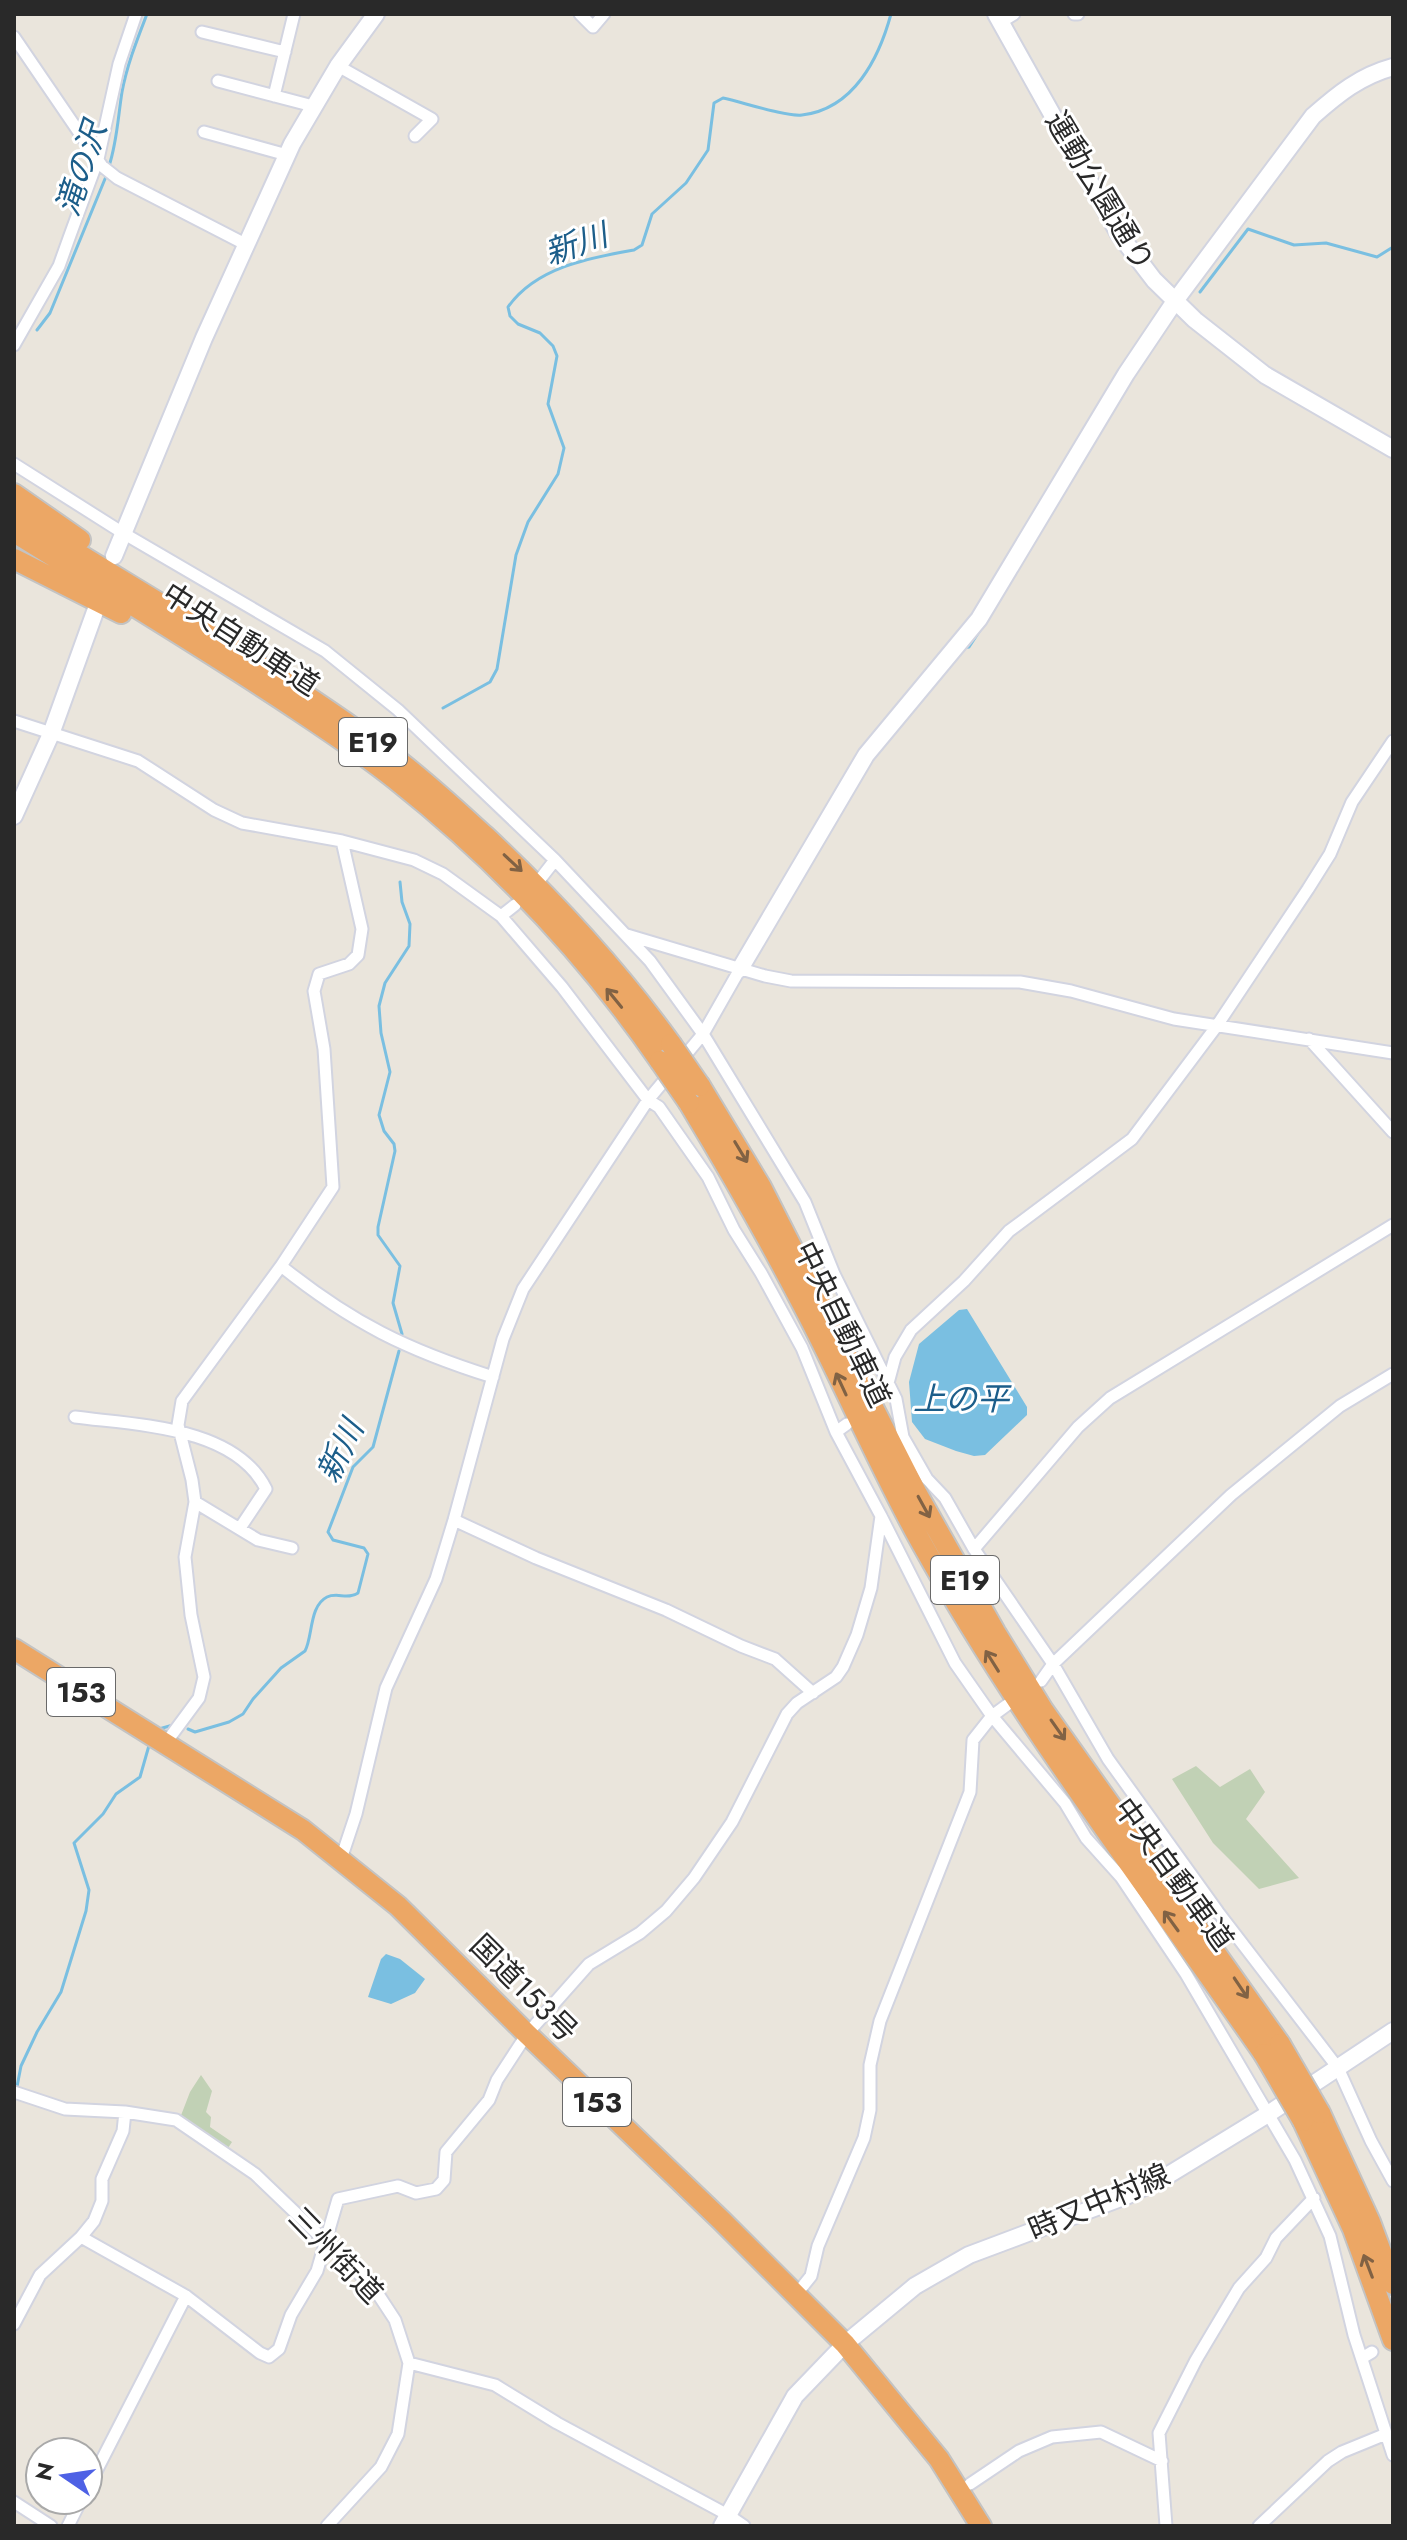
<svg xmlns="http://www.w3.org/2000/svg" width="1407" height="2540" font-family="Jost,'Noto Sans JP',sans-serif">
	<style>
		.cemetery { fill: #c1d1b5 }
		.water { fill: #7abfe1 }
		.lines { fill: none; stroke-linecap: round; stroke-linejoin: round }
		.stream { stroke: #7abfe1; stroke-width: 3 }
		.street-casing { stroke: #d2d4e0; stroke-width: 15 }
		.secondary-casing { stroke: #d2d4e0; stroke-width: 20 }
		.highway-casing { stroke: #c3c3c3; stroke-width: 24 }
		.street { stroke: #fff; stroke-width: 11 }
		.secondary { stroke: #fff; stroke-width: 16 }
		.highway { stroke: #eca765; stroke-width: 20 }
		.highway-bridge-casing { stroke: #c3c3c3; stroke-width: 24; stroke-linecap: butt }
		.highway-bridge { stroke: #eca765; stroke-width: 20 }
		.oneway { stroke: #816244 }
		.labels { text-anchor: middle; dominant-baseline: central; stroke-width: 6; stroke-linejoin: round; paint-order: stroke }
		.shield { fill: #fff; stroke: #696969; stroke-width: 2 }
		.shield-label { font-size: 28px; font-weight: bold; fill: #292929 }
		.street-label { font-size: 30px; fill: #292929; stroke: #fff }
		.water-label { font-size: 32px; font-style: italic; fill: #1c5e8a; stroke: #fff }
	</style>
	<rect width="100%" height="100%" fill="#eae5dc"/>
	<path class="cemetery" d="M 1196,1766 L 1220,1787 L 1250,1769 L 1265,1792 L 1246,1819 L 1299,1878 L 1259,1889 L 1213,1843 L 1172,1779 Z
		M 201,2075 L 212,2091 L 206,2112 L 211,2117 L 210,2127 L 232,2142 L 228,2148 L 180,2118 L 190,2092 Z"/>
	<path class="water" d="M 967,1309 L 1027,1407 L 1027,1415 L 985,1455 L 974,1456 L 956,1451 L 925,1439 L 912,1422 L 909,1382 L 919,1344 L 959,1310 Z
		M 386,1954 L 400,1959 L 425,1979 L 415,1993 L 391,2004 L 368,1997 L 381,1959 Z"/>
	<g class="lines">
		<path class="stream" d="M 109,166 C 117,142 118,117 122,92 C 127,65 137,40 147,14
			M 1200,292 L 1248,229 L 1294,245 L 1326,243 L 1377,257 L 1393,247
			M 37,330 L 50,313 L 107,174
			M 963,648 L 969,647 L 992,612
			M 443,708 L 490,682 L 497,669 L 516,555 L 528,522 L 558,474 L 564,448 L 548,404 L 557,356 L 553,346 L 540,333 L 518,324 L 510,316 L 508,307 C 536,267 589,258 634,250 L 642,245 L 652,214 L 686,183 L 708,150 L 714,103 L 723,98 C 742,102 786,117 802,115 C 854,109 879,58 891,14
			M 400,882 L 402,902 L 410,924 L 409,946 L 385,983 L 379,1006 L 381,1033 L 390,1072 L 379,1115 L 384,1131 L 394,1144 L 395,1151 L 378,1227 L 378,1235 L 400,1266 L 393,1303 L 402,1334
			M 159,1729 L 173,1725
			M 188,1729 L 195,1732 L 229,1722 L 243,1714 L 253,1699 L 281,1668 L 305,1651 C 313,1636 309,1606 327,1597 C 337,1592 348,1600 358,1593 L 368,1554 L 364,1548 L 333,1540 L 328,1532 L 353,1467 L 373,1447 L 399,1351
			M 14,2102 L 21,2066 L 37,2032 L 61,1992 L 86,1911 L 89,1890 L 74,1843 L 103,1814 L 116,1794 L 140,1777 L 150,1742"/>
		<g class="street-casing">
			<path id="street" d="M 580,14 L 593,27 L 604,14
				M 1074,14 L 1078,14
				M 1001,22 L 1014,14
				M 202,32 L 285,52
				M 14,37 L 102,166 L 117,178 L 247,245
				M 338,66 L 432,119 L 415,136
				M 218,81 L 313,106
				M 274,96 L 294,14
				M 204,132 L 287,155
				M 14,345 L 59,266 L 69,238 L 98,159 L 119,64 L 136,14
				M 14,464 L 123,533 L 325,651 L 398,710 L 555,860 L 650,961 L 703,1034 L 805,1202 L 834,1274 L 896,1399 L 903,1437 L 927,1479 L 945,1498 L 974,1549 L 1053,1664 L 1108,1759 L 1218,1912 L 1338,2068 L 1371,2141 L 1393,2181
				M 14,721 L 138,761 L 214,810 L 242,823 L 342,841 L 414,860 L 443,874 L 501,916 L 562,987 L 648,1100 L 659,1107 L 708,1177 L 734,1230 L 761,1273 L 802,1348 L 836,1432 L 881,1516 L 955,1663 L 992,1716 L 1065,1803 L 1086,1838 L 1121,1877 L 1186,1974 L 1295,2160 L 1330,2236 L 1354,2335 L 1393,2455
				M 541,878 L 555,860
				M 501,916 L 515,905
				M 627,935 L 765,976 L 791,981 L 1020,982 L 1071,991 L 1174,1019 L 1393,1053
				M 1309,1039 L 1393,1132
				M 281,1266 C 352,1323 407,1350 493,1377
				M 875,1397 L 888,1383 L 895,1357 L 911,1330 L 964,1281 L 1009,1231 L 1132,1139 L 1216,1027 L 1308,889 L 1330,854 L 1352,802 L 1393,741
				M 75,1417 C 135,1425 235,1426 266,1489 L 240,1528
				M 836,1432 L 847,1424
				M 195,1502 L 258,1540 L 292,1548
				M 454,1520 L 536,1558 L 666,1610 L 741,1646 L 775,1659 L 813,1693
				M 974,1549 L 1078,1427 L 1110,1398 L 1393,1225
				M 1041,1681 L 1053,1664 L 1231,1495 L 1340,1406 L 1393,1374
				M 165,1744 L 199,1698 L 204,1677 L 191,1615 L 185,1557 L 195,1502 L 192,1480 L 178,1425 L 182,1401 L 281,1266 L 333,1187 L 324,1049 L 314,991 L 319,974 L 349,964 L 358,955 L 362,929 L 342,841
				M 341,1859 L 356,1814 L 386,1688 L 436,1579 L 454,1520 L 503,1339 L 523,1289 L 648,1100 L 703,1034 L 740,969
				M 14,2092 L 65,2109 L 125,2112 L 176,2120 L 255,2174 L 374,2288 L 395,2320 L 409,2363 L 398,2434 L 381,2467 L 327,2526
				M 81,2237 L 186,2296 L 260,2353 L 269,2357 L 279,2349 L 291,2315 L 317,2271 L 338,2199 L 398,2186 L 416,2193 L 436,2189 L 444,2180 L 446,2152 L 489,2100 L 497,2080 L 527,2034 L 589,1964 L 640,1933 L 666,1911 L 694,1878 L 732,1822 L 787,1714 L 797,1703 L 836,1677 L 843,1667 L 857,1635 L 871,1588 L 881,1516
				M 803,2286 L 811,2276 L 818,2246 L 864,2138 L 870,2110 L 870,2065 L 880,2021 L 970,1792 L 973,1740 L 992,1716 L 1007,1705
				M 14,2324 L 40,2275 L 81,2237 L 94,2221 L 102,2201 L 102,2179 L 123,2131 L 125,2112
				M 1362,2358 L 1372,2352
				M 409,2363 L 495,2385 L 557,2423 L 728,2515 L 744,2526
				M 970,2484 L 1019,2451 L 1052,2437 L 1101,2432 L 1162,2461
				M 88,2487 L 186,2296
				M 14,2502 L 51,2526
				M 68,2526 L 81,2500
				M 1166,2526 L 1159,2433 L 1196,2360 L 1239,2288 L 1266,2258 L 1276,2238 L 1314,2198
				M 1259,2526 L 1328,2461 L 1342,2452 L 1386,2434"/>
		</g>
		<g class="secondary-casing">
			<path id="secondary" d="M 996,14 L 1119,234 L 1154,280 L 1195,320 L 1265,375 L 1393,449
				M 114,556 L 204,338 L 292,144 L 338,66 L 376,14
				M 14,816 L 51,734 L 96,609
				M 740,969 L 866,755 L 979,619 L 1126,374 L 1175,301 L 1313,116 C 1338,94 1360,76 1393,67
				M 722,2526 L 795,2396 L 845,2344 L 915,2286 L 969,2255 L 1126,2196 L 1170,2174 L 1268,2114 L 1393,2031"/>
		</g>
		<g class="highway-casing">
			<path id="highway" d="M 14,494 L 80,540
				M 14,514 C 139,593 269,665 388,753 C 422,778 454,808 485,836 C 553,900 616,968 671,1044
				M 14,532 C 103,587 193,641 281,699 C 320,725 359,750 395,779 C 496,859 587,955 660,1061
				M 14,559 L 121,613
				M 700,1086 L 761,1187 L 917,1494 L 995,1632 L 1043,1710 L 1280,2044
				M 689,1103 C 730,1171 769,1239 805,1309 C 845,1386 879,1466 921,1542 C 1021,1722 1147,1885 1264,2054
				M 14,1649 L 303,1830 L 398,1906 L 527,2034 L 721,2220 L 845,2344 L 939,2459 L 981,2526
				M 1320,2113 L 1370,2222 L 1393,2284
				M 1303,2121 L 1353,2229 L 1393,2340"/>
		</g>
		<use href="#street" class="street"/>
		<use href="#secondary" class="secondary"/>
		<use href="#highway" class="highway"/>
		<g class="highway-bridge-casing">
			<path id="highway-bridge" d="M 671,1044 L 700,1086
				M 660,1061 L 689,1103
				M 1280,2044 L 1320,2113
				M 1264,2054 L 1303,2121"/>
		</g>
		<use href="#highway-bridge" class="highway-bridge"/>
	</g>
	<defs><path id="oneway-shaft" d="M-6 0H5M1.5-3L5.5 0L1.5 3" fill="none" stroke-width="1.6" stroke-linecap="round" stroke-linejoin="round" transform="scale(2)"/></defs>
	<g class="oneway">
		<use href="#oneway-shaft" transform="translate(513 863) rotate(43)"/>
		<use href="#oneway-shaft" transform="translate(614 998) rotate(-129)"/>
		<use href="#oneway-shaft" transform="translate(741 1152) rotate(59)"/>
		<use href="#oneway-shaft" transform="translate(841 1384) rotate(-115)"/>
		<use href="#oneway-shaft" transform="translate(924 1507) rotate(61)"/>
		<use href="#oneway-shaft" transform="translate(992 1661) rotate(-122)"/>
		<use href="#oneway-shaft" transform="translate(1058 1730) rotate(55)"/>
		<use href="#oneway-shaft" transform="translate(1171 1921) rotate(-126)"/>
		<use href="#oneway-shaft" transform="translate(1241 1988) rotate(56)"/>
		<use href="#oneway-shaft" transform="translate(1368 2266) rotate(-111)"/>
	</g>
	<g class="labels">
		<g class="shield">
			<rect x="339" y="718" width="68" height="48" rx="6"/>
			<rect x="931" y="1556" width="68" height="48" rx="6"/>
			<rect x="47" y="1668" width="68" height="48" rx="6"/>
			<rect x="563" y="2078" width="68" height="48" rx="6"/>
		</g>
		<g class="shield-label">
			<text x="373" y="742">E19</text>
			<text x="965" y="1580">E19</text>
			<text x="81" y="1692">153</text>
			<text x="597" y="2102">153</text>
		</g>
		<g class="street-label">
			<text transform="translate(1100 191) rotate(59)">運動公園通り</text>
			<text transform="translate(241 639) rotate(33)">中央自動車道</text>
			<text transform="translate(843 1324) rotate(64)">中央自動車道</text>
			<text transform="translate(1174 1874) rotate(54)">中央自動車道</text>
			<text transform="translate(524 1988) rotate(45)">国道153号</text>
			<text transform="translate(1099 2202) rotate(-23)">時又中村線</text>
			<text transform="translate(336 2255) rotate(46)">三州街道</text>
		</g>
		<g class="water-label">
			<text transform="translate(81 169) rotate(-72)">滝の沢</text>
			<text transform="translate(576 244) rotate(-19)">新川</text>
			<text x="961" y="1399">上の平</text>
			<text transform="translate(340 1451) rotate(-64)">新川</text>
		</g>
	</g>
	<rect width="1407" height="2540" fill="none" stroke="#292929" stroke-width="32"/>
	<g transform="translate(64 2476) rotate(283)"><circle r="38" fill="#ffffff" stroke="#a9a9a9" stroke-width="2"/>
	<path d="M0-6L14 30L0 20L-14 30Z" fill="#4e61e5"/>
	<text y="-12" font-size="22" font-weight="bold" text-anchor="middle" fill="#292929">N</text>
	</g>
</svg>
